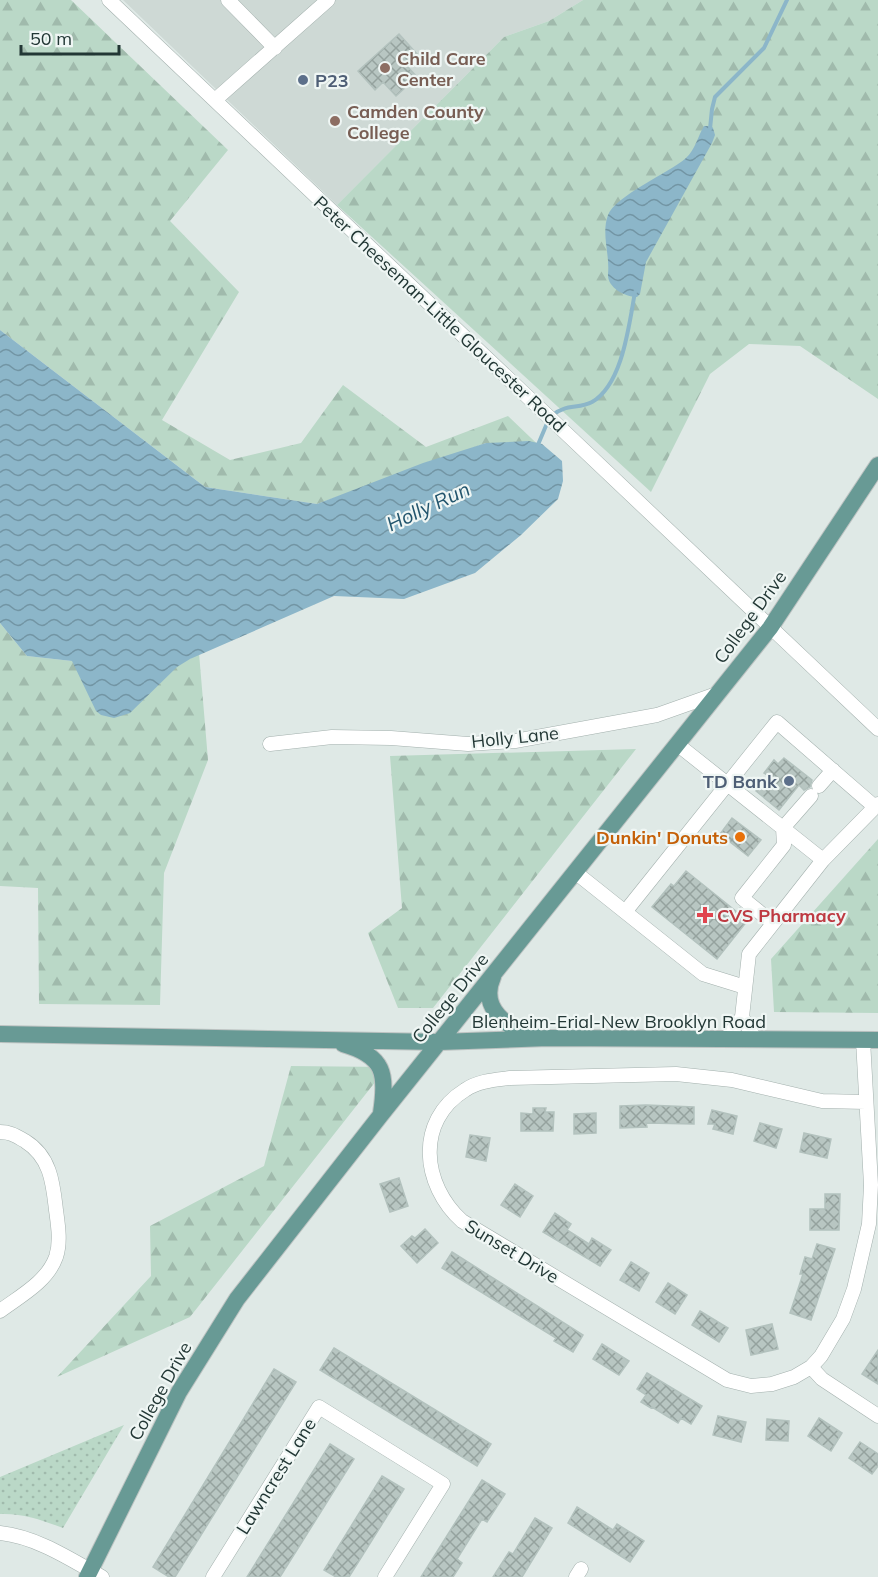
<svg xmlns="http://www.w3.org/2000/svg" width="878" height="1577" font-family="Mulish,sans-serif">
	<style>
		.built { fill: #ced9d5 }
		.forest { fill: url(#forest-firs) }
		.park { fill: url(#park-dots) }
		.water { fill: url(#water-waves) }
		.lines { fill: none; stroke-linecap: round; stroke-linejoin: round }
		.stream { stroke: #8cb6c9; stroke-width: 4 }
		.building { fill: url(#building-cross-hatch); stroke: #b3c2be; stroke-width: 1.5 }
		.minor-casing { stroke: #a3b0ad; stroke-width: 15 }
		.major-casing { stroke: #bdc3c2; stroke-width: 18 }
		.minor { stroke: #fff; stroke-width: 14 }
		.major { stroke: #689a95; stroke-width: 16 }
		.education-dot { fill: #8d6e63; stroke: #eff6f4; stroke-width: 2 }
		.service-dot { fill: #5c6f8a; stroke: #eff6f4; stroke-width: 2 }
		.food-dot { fill: #e8710a; stroke: #eff6f4; stroke-width: 2 }
		.health-dot { fill: #e0444e; stroke: #eff6f4; stroke-width: 2 }
		.labels { text-anchor: middle; dominant-baseline: central; stroke-width: 4.5; stroke-linejoin: round; paint-order: stroke }
		.education-label { font-size: 18px; font-weight: bold; fill: #785e54; stroke: #eff6f4; text-anchor: start }
		.service-label { font-size: 18px; font-weight: bold; fill: #4e5e75; stroke: #eff6f4; text-anchor: start }
		.street-label { font-size: 18px; fill: #223735; stroke: #eff6f4 }
		.food-label { font-size: 18px; font-weight: bold; fill: #c56008; stroke: #eff6f4; text-anchor: end }
		.health-label { font-size: 18px; font-weight: bold; fill: #be3a42; stroke: #eff6f4; text-anchor: start }
		.water-label { font-size: 20px; font-style: italic; fill: #22556d; stroke: #eff6f4 }
	</style>
	<defs>
		<pattern id="forest-firs" width="22" height="20" patternUnits="userSpaceOnUse" patternTransform="scale(1.5)"><rect width="22" height="20" fill="#bad8c7"/><path d="M5 1l3.5 6h-7zM16 11l3.5 6h-7z" fill="#a0baac"/></pattern>
		<pattern id="park-dots" width="8" height="8" patternUnits="userSpaceOnUse" patternTransform="scale(1.5)"><rect width="8" height="8" fill="#bad8c7"/><path d="M2 2h.1M6 6h.1" fill="none" stroke="#a0baac" stroke-width="1.8" stroke-linecap="round"/></pattern>
		<pattern id="water-waves" width="16" height="10" patternUnits="userSpaceOnUse" patternTransform="scale(1.5)"><rect width="16" height="10" fill="#8cb6c9"/><path d="M0 5q4-4 8 0t8 0" fill="none" stroke="#7295a4"/></pattern>
		<pattern id="building-cross-hatch" width="8" height="8" patternUnits="userSpaceOnUse" patternTransform="scale(1.5)"><rect width="8" height="8" fill="#b8c6c2"/><path d="M0 0l8 8M0 8l8-8" fill="none" stroke="#95a29e"/></pattern>
	</defs>
	<rect width="100%" height="100%" fill="#dfe9e6"/>
	<path class="built" d="M 123,0 L 583,0 L 549,21 L 504,37 L 337,205 Z"/>
	<path class="forest" d="M 0,0 L 71,0 L 228,150 L 170,221 L 239,292 L 162,420 L 230,460 L 301,443 L 343,385 L 426,447 L 508,416 L 553,459 L 486,443 L 317,504 L 205,487 L 0,330 Z
		M 583,0 L 878,0 L 878,399 L 800,346 L 749,344 L 710,374 L 651,492 L 337,205 L 504,37 L 549,21 Z
		M 0,623 L 27,656 L 72,661 L 190,659 L 199,653 L 208,760 L 164,873 L 160,1005 L 39,1004 L 38,888 L 0,886 Z
		M 636,749 L 433,1008 L 398,1008 L 368,933 L 402,908 L 390,756 Z
		M 878,839 L 878,1013 L 774,1012 L 771,959 Z
		M 291,1066 L 387,1067 L 190,1317 L 57,1377 L 151,1276 L 150,1226 L 264,1166 Z"/>
	<path class="park" d="M 124,1425 L 63,1528 C 42,1520 22,1513 0,1514 L 0,1477 Z"/>
	<path class="water" d="M 704,126 L 711,126 L 713,128 L 715,135 L 712,143 L 646,262 L 640,294 L 637,297 C 624,297 607,287 608,274 C 610,254 601,234 608,215 C 615,196 669,173 686,158 C 695,150 698,136 704,126 Z
		M 0,330 L 205,487 L 317,504 L 423,463 L 486,443 L 529,441 L 542,444 L 562,461 L 563,481 L 558,499 L 521,535 L 475,573 L 404,599 L 334,596 L 190,659 L 177,667 L 130,713 L 114,718 L 101,715 L 96,711 L 72,661 L 27,656 L 0,623 Z"/>
	<g class="lines">
		<path class="stream" d="M 710,129 L 712,109 L 715,97 L 764,48 L 787,0
			M 553,415 C 565,404 579,409 592,402 C 623,384 629,324 635,292
			M 537,447 L 548,421"/>
	</g>
	<path class="building" d="M 399,34 L 417,54 L 406,65 L 417,77 L 396,96 L 383,82 L 375,90 L 358,71 Z
		M 784,758 L 812,780 L 810,787 L 804,790 L 799,785 L 779,810 L 756,791 L 769,776 L 764,773 L 774,760 L 778,764 Z
		M 732,818 L 761,840 L 748,856 L 720,834 Z
		M 686,871 L 737,912 L 740,908 L 748,914 L 745,918 L 748,920 L 717,959 L 652,907 L 671,884 L 674,886 Z
		M 646,1105 L 694,1107 L 694,1124 L 646,1123 L 647,1127 L 620,1128 L 620,1106 Z
		M 533,1108 L 546,1108 L 545,1112 L 554,1112 L 553,1131 L 521,1131 L 521,1113 L 533,1114 Z
		M 712,1110 L 737,1116 L 733,1134 L 713,1129 L 715,1124 L 708,1124 Z
		M 596,1113 L 596,1133 L 574,1134 L 574,1114 Z
		M 760,1123 L 782,1129 L 776,1148 L 754,1141 Z
		M 804,1133 L 831,1139 L 827,1158 L 800,1152 Z
		M 470,1135 L 490,1138 L 486,1161 L 466,1157 Z
		M 399,1178 L 408,1206 L 390,1212 L 380,1184 Z
		M 515,1184 L 533,1196 L 520,1217 L 501,1205 Z
		M 825,1194 L 840,1194 L 839,1230 L 810,1230 L 810,1209 L 825,1209 Z
		M 555,1213 L 571,1224 L 567,1230 L 589,1244 L 592,1238 L 611,1250 L 600,1266 L 543,1232 Z
		M 425,1229 L 438,1243 L 417,1263 L 401,1246 L 412,1236 L 415,1238 Z
		M 817,1244 L 835,1249 L 811,1320 L 790,1313 L 803,1274 L 800,1274 L 805,1257 L 812,1259 Z
		M 452,1252 L 583,1335 L 573,1352 L 554,1341 L 556,1338 L 442,1268 Z
		M 631,1262 L 649,1273 L 639,1291 L 620,1280 Z
		M 668,1283 L 687,1295 L 675,1314 L 656,1302 Z
		M 700,1311 L 728,1328 L 719,1342 L 692,1325 Z
		M 772,1324 L 778,1349 L 751,1355 L 746,1330 Z
		M 602,1344 L 629,1361 L 619,1375 L 593,1359 Z
		M 334,1348 L 491,1444 L 477,1466 L 320,1370 Z
		M 878,1350 L 878,1384 L 862,1374 Z
		M 274,1369 L 296,1382 L 175,1577 L 169,1577 L 153,1567 Z
		M 647,1373 L 702,1406 L 691,1424 L 681,1418 L 678,1423 L 652,1407 L 651,1408 L 641,1402 L 646,1395 L 637,1389 Z
		M 718,1416 L 746,1422 L 741,1442 L 713,1435 Z
		M 819,1418 L 842,1433 L 831,1451 L 808,1436 Z
		M 767,1419 L 789,1421 L 788,1441 L 766,1440 Z
		M 860,1442 L 878,1454 L 878,1466 L 872,1474 L 849,1458 Z
		M 330,1444 L 354,1459 L 280,1577 L 247,1577 Z
		M 382,1476 L 404,1489 L 349,1577 L 336,1577 L 324,1570 Z
		M 482,1480 L 505,1494 L 487,1522 L 482,1519 L 457,1559 L 462,1563 L 453,1577 L 421,1577 Z
		M 577,1507 L 613,1530 L 617,1524 L 644,1541 L 630,1562 L 568,1523 Z
		M 535,1518 L 552,1528 L 522,1577 L 493,1577 L 509,1552 L 513,1554 Z"/>
	<g class="lines">
		<g class="minor-casing">
			<path id="minor" d="M 109,0 L 878,729
				M 228,0 L 275,48
				M 215,100 L 328,0
				M 270,744 L 332,737 L 391,738 L 468,744 L 515,741 L 657,715 L 719,693
				M 677,744 L 823,860
				M 819,786 L 833,770
				M 575,872 L 703,974 L 745,987
				M 625,912 L 777,722 L 875,807
				M 773,923 L 742,898 L 784,845 L 783,828 L 811,796
				M 742,1017 L 749,954 L 823,860 L 878,804
				M 726,1039 L 742,1017 L 755,1039
				M 863,1040 L 871,1185 L 869,1224 L 854,1289 L 843,1319 L 821,1356 L 811,1367 L 794,1377 L 772,1384 L 751,1386 L 727,1380 L 462,1221 C 422,1185 415,1121 465,1090 C 478,1081 494,1080 510,1078 L 676,1074 L 732,1080 L 822,1101 L 866,1102
				M 0,1132 C 11,1132 16,1136 25,1141 C 51,1157 53,1184 56,1210 C 58,1225 61,1242 56,1257 C 47,1282 20,1296 0,1311
				M 811,1367 L 822,1379 L 878,1416
				M 0,1533 C 37,1537 70,1559 102,1577
				M 213,1577 L 319,1407 L 443,1484 L 385,1577
				M 576,1577 L 581,1569"/>
		</g>
		<g class="major-casing">
			<path id="major" d="M 493,977 C 479,1008 507,1029 535,1035
				M 0,1034 L 439,1042 L 548,1038 L 878,1040
				M 343,1044 C 385,1056 387,1074 381,1113
				M 87,1577 L 179,1392 L 237,1299 L 380,1116 L 770,628 L 878,465"/>
		</g>
		<use href="#minor" class="minor"/>
		<use href="#major" class="major"/>
	</g>
	<g class="education-dot">
		<circle cx="385" cy="68" r="6"/>
		<circle cx="335" cy="121" r="6"/>
	</g>
	<g class="service-dot">
		<circle cx="303" cy="80" r="6"/>
		<circle cx="789" cy="781" r="6"/>
	</g>
	<circle class="food-dot" cx="740" cy="837" r="6"/>
	<path class="health-dot" d="M702 906h6v6h6v6h-6v6h-6v-6h-6v-6h6z"/>
	<g class="labels">
		<g class="education-label">
			<text x="397" y="58">Child Care<tspan x="397" dy="21">Center</tspan></text>
			<text x="347" y="111">Camden County<tspan x="347" dy="21">College</tspan></text>
		</g>
		<g class="service-label">
			<text x="315" y="80">P23</text>
			<text x="777" y="781" text-anchor="end">TD Bank</text>
		</g>
		<g class="street-label">
			<text transform="translate(440 314) rotate(43)">Peter Cheeseman-Little Gloucester Road</text>
			<text transform="translate(750 617) rotate(-54)">College Drive</text>
			<text transform="translate(515 737) rotate(-6)">Holly Lane</text>
			<text transform="translate(450 998) rotate(-51)">College Drive</text>
			<text x="619" y="1021">Blenheim-Erial-New Brooklyn Road</text>
			<text transform="translate(512 1251) rotate(31)">Sunset Drive</text>
			<text transform="translate(160 1391) rotate(-61)">College Drive</text>
			<text transform="translate(276 1476) rotate(-58)">Lawncrest Lane</text>
		</g>
		<g class="food-label">
			<text x="728" y="837">Dunkin' Donuts</text>
		</g>
		<g class="health-label">
			<text x="717" y="915">CVS Pharmacy</text>
		</g>
		<g class="water-label">
			<text transform="translate(428 506) rotate(-25)">Holly Run</text>
		</g>
	</g>
	<path d="M21 45v9h98v-9" fill="none" stroke="#223735" stroke-width="3"/>
	<text x="30" y="45" font-size="18" fill="#223735" stroke="#eff6f4" stroke-width="4.5" paint-order="stroke">50 m</text>
</svg>
